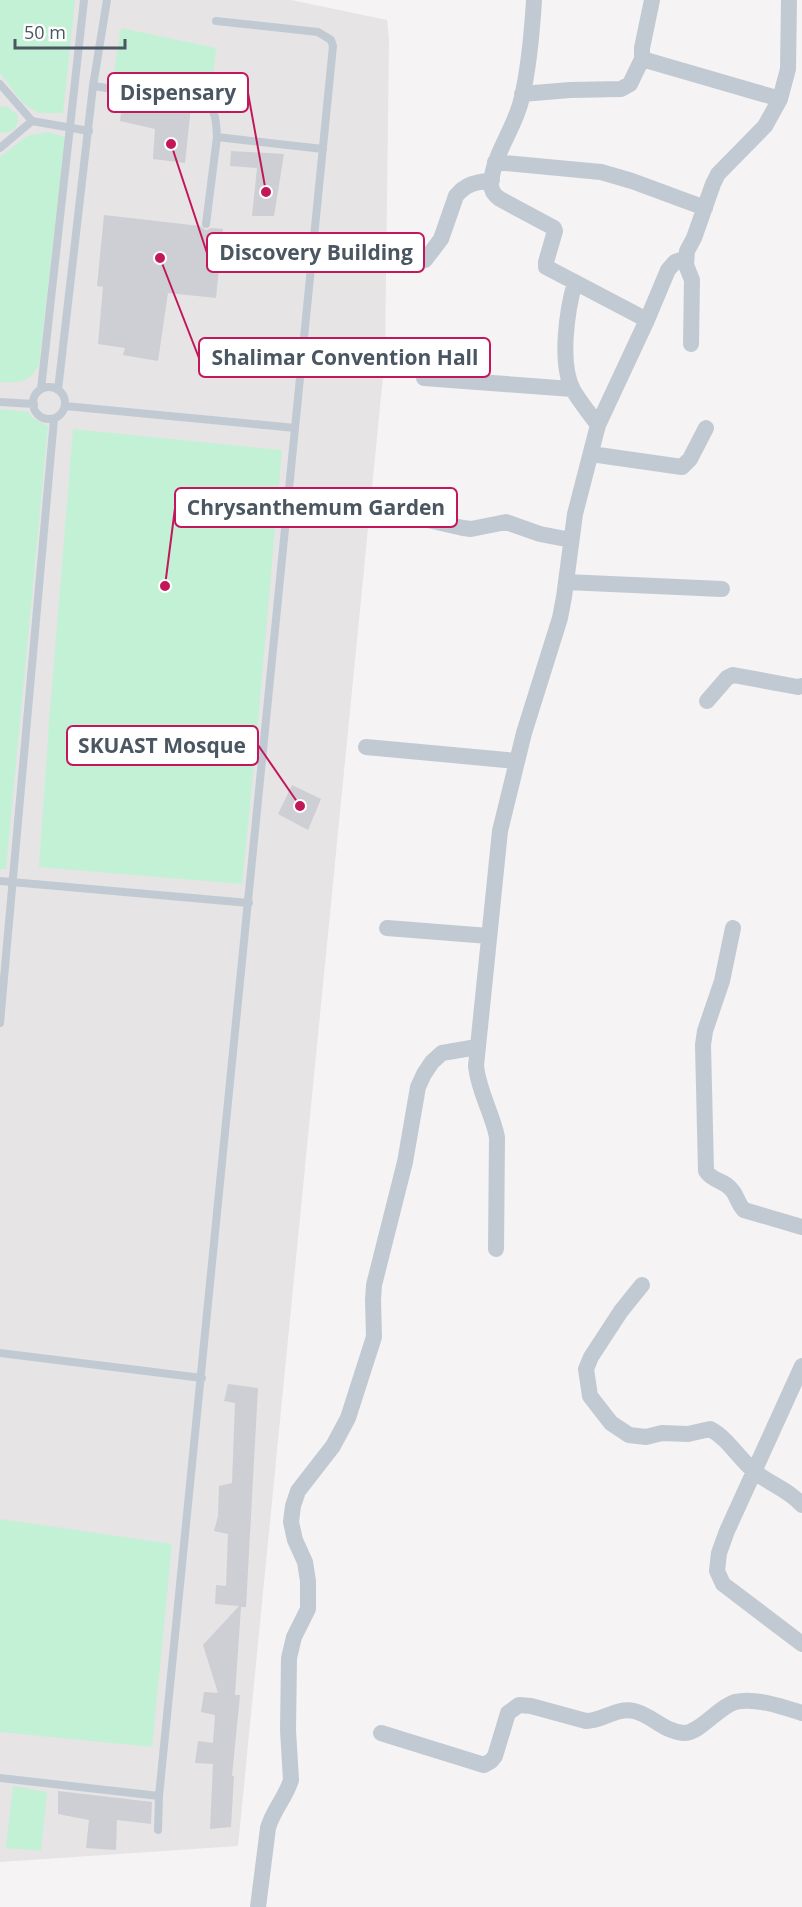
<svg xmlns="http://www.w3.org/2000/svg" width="802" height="1907" font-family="'Open Sans',sans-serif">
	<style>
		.education { fill: #e6e4e5 }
		.green { fill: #c3f1d5 }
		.building { fill: #cdcfd5 }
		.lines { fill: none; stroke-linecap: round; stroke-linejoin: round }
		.service { stroke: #c1cad2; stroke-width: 8 }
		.minor { stroke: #c1cad2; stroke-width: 16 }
		.leader { fill: none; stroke: #c2185b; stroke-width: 2 }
		.callout-dot { fill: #c2185b; stroke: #fff; stroke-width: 2 }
		.callout { fill: #fff; stroke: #c2185b; stroke-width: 2 }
		.callout-label { font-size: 21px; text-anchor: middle; font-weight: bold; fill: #4a5661 }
	</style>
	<rect width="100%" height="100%" fill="#f5f3f3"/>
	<path class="education" d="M 0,0 L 291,0 L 387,20 L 389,40 L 385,356 L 238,1846 L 0,1862 Z"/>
	<path class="green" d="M 0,0 L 75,0 L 63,113 L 38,113 L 23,103 L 0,73 Z
		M 121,28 L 216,48 L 212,88 L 113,80 Z
		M 6,106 L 17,114 C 20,126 13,135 0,132 L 0,107 Z
		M 47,132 L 65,137 L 39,363 C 32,383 18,383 0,382 L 0,157 L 27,136 Z
		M 0,409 L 29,412 L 31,417 L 48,426 L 6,869 L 0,869 Z
		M 73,429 L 282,450 L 256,744 L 242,884 L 39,867 L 49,723 Z
		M 0,1519 L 172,1544 L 152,1747 L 0,1732 Z
		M 13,1786 L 47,1792 L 41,1851 L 6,1848 Z"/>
	<path class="building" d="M 123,97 L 191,107 L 185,163 L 153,159 L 155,129 L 120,121 Z
		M 231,151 L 284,154 L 274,216 L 252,216 L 257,168 L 230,166 Z
		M 104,215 L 200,226 L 206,230 L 211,228 L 223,229 L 216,298 L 168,293 L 158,361 L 123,355 L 125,348 L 98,344 L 103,287 L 97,286 Z
		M 292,785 L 321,799 L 308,830 L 278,814 Z
		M 228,1384 L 258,1388 L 246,1607 L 241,1607 L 235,1695 L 240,1695 L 232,1776 L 234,1776 L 231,1827 L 210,1829 L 213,1764 L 195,1763 L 198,1741 L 213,1743 L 215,1715 L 201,1712 L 204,1692 L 218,1693 L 203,1645 L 239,1606 L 215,1604 L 216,1585 L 226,1586 L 228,1534 L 214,1531 L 218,1516 L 219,1486 L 232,1483 L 235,1403 L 224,1401 Z
		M 58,1791 L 152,1802 L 151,1824 L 117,1820 L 116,1850 L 86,1848 L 89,1820 L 58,1814 Z"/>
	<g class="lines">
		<path class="service" d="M 0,84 L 32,121 L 89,131
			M 93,86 L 204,102 C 217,110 216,123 217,137 L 323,149
			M 0,148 L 32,121
			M 206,224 L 217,137
			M33 403a16 16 0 1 1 32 0a16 16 0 1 1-32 0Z
			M 41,389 L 84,0
			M 58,390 L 93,86 L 107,0
			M 0,402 L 34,404
			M 65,406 L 295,428
			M 0,881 L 249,903
			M 0,1023 L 54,419
			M 0,1353 L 202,1378
			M 0,1778 L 159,1796
			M 158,1830 L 159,1796 L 333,46 L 331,40 L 318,32 L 216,21"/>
		<path class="minor" d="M 534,0 C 532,33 529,69 521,101 C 514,130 493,154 491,184 C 491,191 494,195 500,199 L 554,228 L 555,231 L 546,262 L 546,267 L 647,320
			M 652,0 L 642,48 L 642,59 L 780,99
			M 522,94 L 570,90 L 621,89 L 630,84 L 642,59
			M 495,162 L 601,172 L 632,181 L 705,208
			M 425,260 L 441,239 L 456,196 C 466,183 478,182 492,180
			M 575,282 C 567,310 559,363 573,390 C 580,402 590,414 598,425
			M 691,344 L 692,280 L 686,265 L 687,251 L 694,238 L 713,184 L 718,174 L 765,126 L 780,99 L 788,69 L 789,0
			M 424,378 L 572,389
			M 591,454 L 682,467 L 690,459 L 706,428
			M 397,513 L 463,528 L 471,529 L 506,522 L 540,534 L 571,540
			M 566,582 L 722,589
			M 707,701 L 727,678 L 733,675 L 798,687 L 802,686
			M 366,747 L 517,761
			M 387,928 L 489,936
			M 733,928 L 722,981 L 705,1031 L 703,1045 L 706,1171 C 712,1181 723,1180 730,1188 C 737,1194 737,1203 744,1210 L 802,1227
			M 496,1249 L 497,1137 C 492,1112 479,1093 476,1066 L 500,831 L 524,733 L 560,618 L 564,597 L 575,514 L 598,425 L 647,320 L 668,270 L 675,262 L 686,258
			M 642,1285 L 621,1311 L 591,1357 L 586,1369 L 590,1396 L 611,1423 L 629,1435 L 646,1437 L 662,1433 L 688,1434 L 710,1429 C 728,1438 739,1459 755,1472 C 770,1484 789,1490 802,1505
			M 802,1366 L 727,1531 L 719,1553 L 717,1571 L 723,1584 L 802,1644
			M 381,1733 L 484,1765 L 491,1761 L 495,1756 L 508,1713 L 519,1705 L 531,1706 L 586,1721 C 603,1721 616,1707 634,1711 C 652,1715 664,1732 684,1733 C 700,1733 718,1707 735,1702 C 755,1697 783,1707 802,1713
			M 258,1907 L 268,1828 C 273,1810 286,1797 291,1780 L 288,1730 L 289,1658 L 294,1637 L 308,1609 L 308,1581 L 305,1562 L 295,1540 L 291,1522 L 293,1506 L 298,1491 L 333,1446 L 348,1418 L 374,1337 L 373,1300 L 374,1285 L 405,1162 L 418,1087 L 424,1074 L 432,1062 L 442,1053 L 477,1047"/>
	</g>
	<path class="leader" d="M266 192L248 93M171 144L207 253M160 258L199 358M165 586L175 508M300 806L258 745"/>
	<g class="callout-dot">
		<circle cx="266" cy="192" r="6"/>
		<circle cx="171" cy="144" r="6"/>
		<circle cx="160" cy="258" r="6"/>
		<circle cx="165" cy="586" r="6"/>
		<circle cx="300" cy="806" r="6"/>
	</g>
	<g class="callout">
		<rect x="108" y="73" width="140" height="39" rx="6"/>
		<rect x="207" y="233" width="217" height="39" rx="6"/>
		<rect x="199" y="338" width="291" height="39" rx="6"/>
		<rect x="175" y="488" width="282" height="39" rx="6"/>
		<rect x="67" y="726" width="191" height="39" rx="6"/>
	</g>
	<g class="callout-label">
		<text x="178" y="100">Dispensary</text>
		<text x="316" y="260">Discovery Building</text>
		<text x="345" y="365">Shalimar Convention Hall</text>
		<text x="316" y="515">Chrysanthemum Garden</text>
		<text x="162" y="753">SKUAST Mosque</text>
	</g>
	<path d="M15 39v9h110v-9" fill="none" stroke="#4a5661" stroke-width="3"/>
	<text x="24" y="39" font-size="18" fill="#4a5661" stroke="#ffffff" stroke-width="4.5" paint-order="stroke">50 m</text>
</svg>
